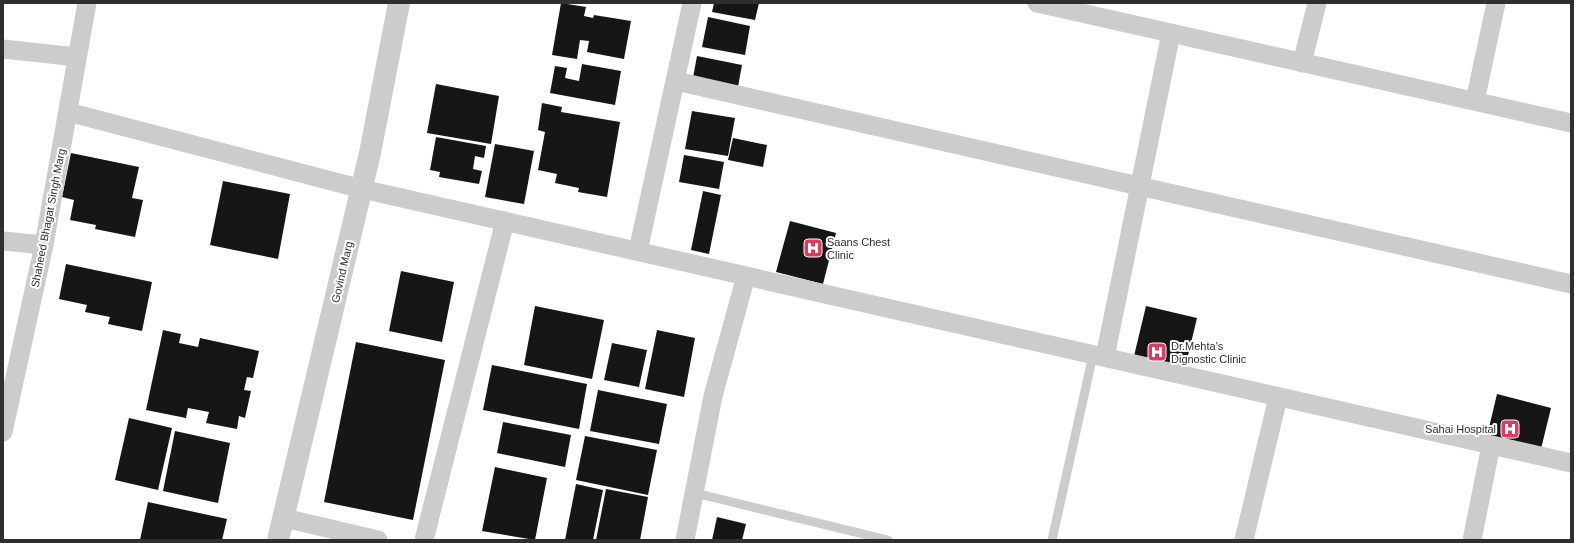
<svg xmlns="http://www.w3.org/2000/svg" width="1574" height="543" font-family="Helvetica,sans-serif">
	<style>
		.building { fill: #161616 }
		.lines { fill: none; stroke-linecap: round; stroke-linejoin: round }
		.service { stroke: #ccc; stroke-width: 9 }
		.minor { stroke: #ccc; stroke-width: 19 }
		.tertiary { stroke: #ccc; stroke-width: 22 }
		.labels { text-anchor: middle; dominant-baseline: central; stroke-width: 4; stroke-linejoin: round; paint-order: stroke }
		.street-label { font-size: 11px; fill: #2f2f2f; stroke: #fff }
		.poi-label { font-size: 11px; fill: #2f2f2f; stroke: #fff; text-anchor: start }
	</style>
	<rect width="100%" height="100%" fill="#fff"/>
	<path class="building" d="M 561,3 L 586,7 L 584,16 L 593,18 L 594,15 L 631,21 L 624,59 L 587,52 L 589,41 L 580,40 L 577,59 L 552,55 Z
		M 714,3 L 759,3 L 755,20 L 712,12 Z
		M 708,17 L 750,26 L 745,55 L 702,47 Z
		M 697,56 L 742,65 L 737,92 L 692,83 Z
		M 582,64 L 621,71 L 615,105 L 550,93 L 555,66 L 567,68 L 565,78 L 579,81 Z
		M 436,84 L 499,96 L 491,144 L 427,133 Z
		M 542,103 L 562,107 L 561,112 L 620,122 L 607,197 L 578,192 L 579,188 L 555,183 L 557,174 L 538,170 L 545,132 L 538,130 Z
		M 692,111 L 735,118 L 728,156 L 685,149 Z
		M 436,137 L 486,146 L 484,158 L 475,156 L 473,169 L 482,171 L 479,184 L 439,177 L 440,172 L 430,170 Z
		M 733,138 L 767,145 L 763,167 L 728,160 Z
		M 495,144 L 534,151 L 524,204 L 485,197 Z
		M 71,153 L 139,167 L 132,198 L 143,200 L 135,237 L 95,229 L 96,225 L 70,220 L 74,200 L 62,197 Z
		M 684,155 L 724,162 L 719,189 L 679,182 Z
		M 223,181 L 290,194 L 278,259 L 210,245 Z
		M 703,191 L 721,195 L 709,254 L 691,250 Z
		M 790,221 L 836,233 L 823,284 L 776,272 Z
		M 66,264 L 152,282 L 142,331 L 108,324 L 110,317 L 85,312 L 87,305 L 59,299 Z
		M 401,271 L 454,282 L 442,342 L 389,331 Z
		M 535,306 L 604,320 L 592,379 L 524,365 Z
		M 1146,306 L 1197,318 L 1185,368 L 1134,356 Z
		M 163,330 L 181,334 L 179,343 L 198,347 L 200,338 L 259,351 L 253,378 L 247,377 L 244,390 L 251,391 L 245,418 L 239,416 L 237,429 L 206,423 L 209,412 L 188,408 L 186,418 L 146,410 Z
		M 657,330 L 695,338 L 684,397 L 645,389 Z
		M 356,342 L 445,360 L 413,520 L 324,502 Z
		M 612,343 L 647,350 L 639,387 L 604,380 Z
		M 492,365 L 587,384 L 579,429 L 483,410 Z
		M 598,390 L 667,404 L 659,444 L 590,431 Z
		M 1497,394 L 1551,408 L 1541,449 L 1487,436 Z
		M 129,418 L 172,428 L 158,490 L 115,480 Z
		M 503,422 L 571,435 L 565,467 L 497,453 Z
		M 175,431 L 230,443 L 218,503 L 163,491 Z
		M 585,436 L 657,450 L 648,495 L 576,480 Z
		M 495,467 L 547,478 L 535,540 L 482,531 Z
		M 576,484 L 603,490 L 593,540 L 565,540 Z
		M 606,489 L 648,497 L 640,540 L 596,540 Z
		M 148,502 L 227,519 L 222,540 L 140,540 Z
		M 717,517 L 746,524 L 742,540 L 712,540 Z"/>
	<g class="lines">
		<path class="service" d="M 695,493 L 888,540
			M 1052,540 L 1093,355"/>
		<path class="minor" d="M 1037,3 L 1571,123
			M 3,49 L 77,57
			M 1302,63 L 1317,3
			M 676,81 L 1571,284
			M 1475,101 L 1496,3
			M 68,112 L 362,189 L 1571,463
			M 3,241 L 44,245
			M 638,251 L 692,3
			M 1105,357 L 1171,33
			M 3,432 L 44,245 L 87,3
			M 284,518 L 378,540
			M 424,540 L 505,221
			M 685,540 L 713,396 L 746,276
			M 1244,540 L 1278,397
			M 1472,540 L 1491,445"/>
		<path class="tertiary" d="M 278,540 L 370,153 L 399,3"/>
	</g>
	<defs>
		<g id="hospital-square" transform="scale(1)"><rect x="-9" y="-9" width="18" height="18" rx="4" fill="#da3d60" stroke="#fff"/><path d="M-5-5h3v3.5h4V-5h3V5h-3V1.5h-4V5h-3Z" fill="#fff"/></g>
	</defs>
	<g fill-rule="evenodd">
		<use href="#hospital-square" x="813" y="248"/>
		<use href="#hospital-square" x="1157" y="352"/>
		<use href="#hospital-square" x="1510" y="429"/>
	</g>
	<g class="labels">
		<g class="street-label">
			<text transform="translate(48 218) rotate(-79)">Shaheed Bhagat Singh Marg</text>
			<text transform="translate(342 272) rotate(-77)">Govind Marg</text>
		</g>
		<g class="poi-label">
			<text x="827" y="242">Saans Chest<tspan x="827" dy="13">Clinic</tspan></text>
			<text x="1171" y="346">Dr.Mehta's<tspan x="1171" dy="13">Dignostic Clinic</tspan></text>
			<text x="1496" y="429" text-anchor="end">Sahai Hospital</text>
		</g>
	</g>
	<rect width="1574" height="543" fill="none" stroke="#2f2f2f" stroke-width="8"/>
</svg>
